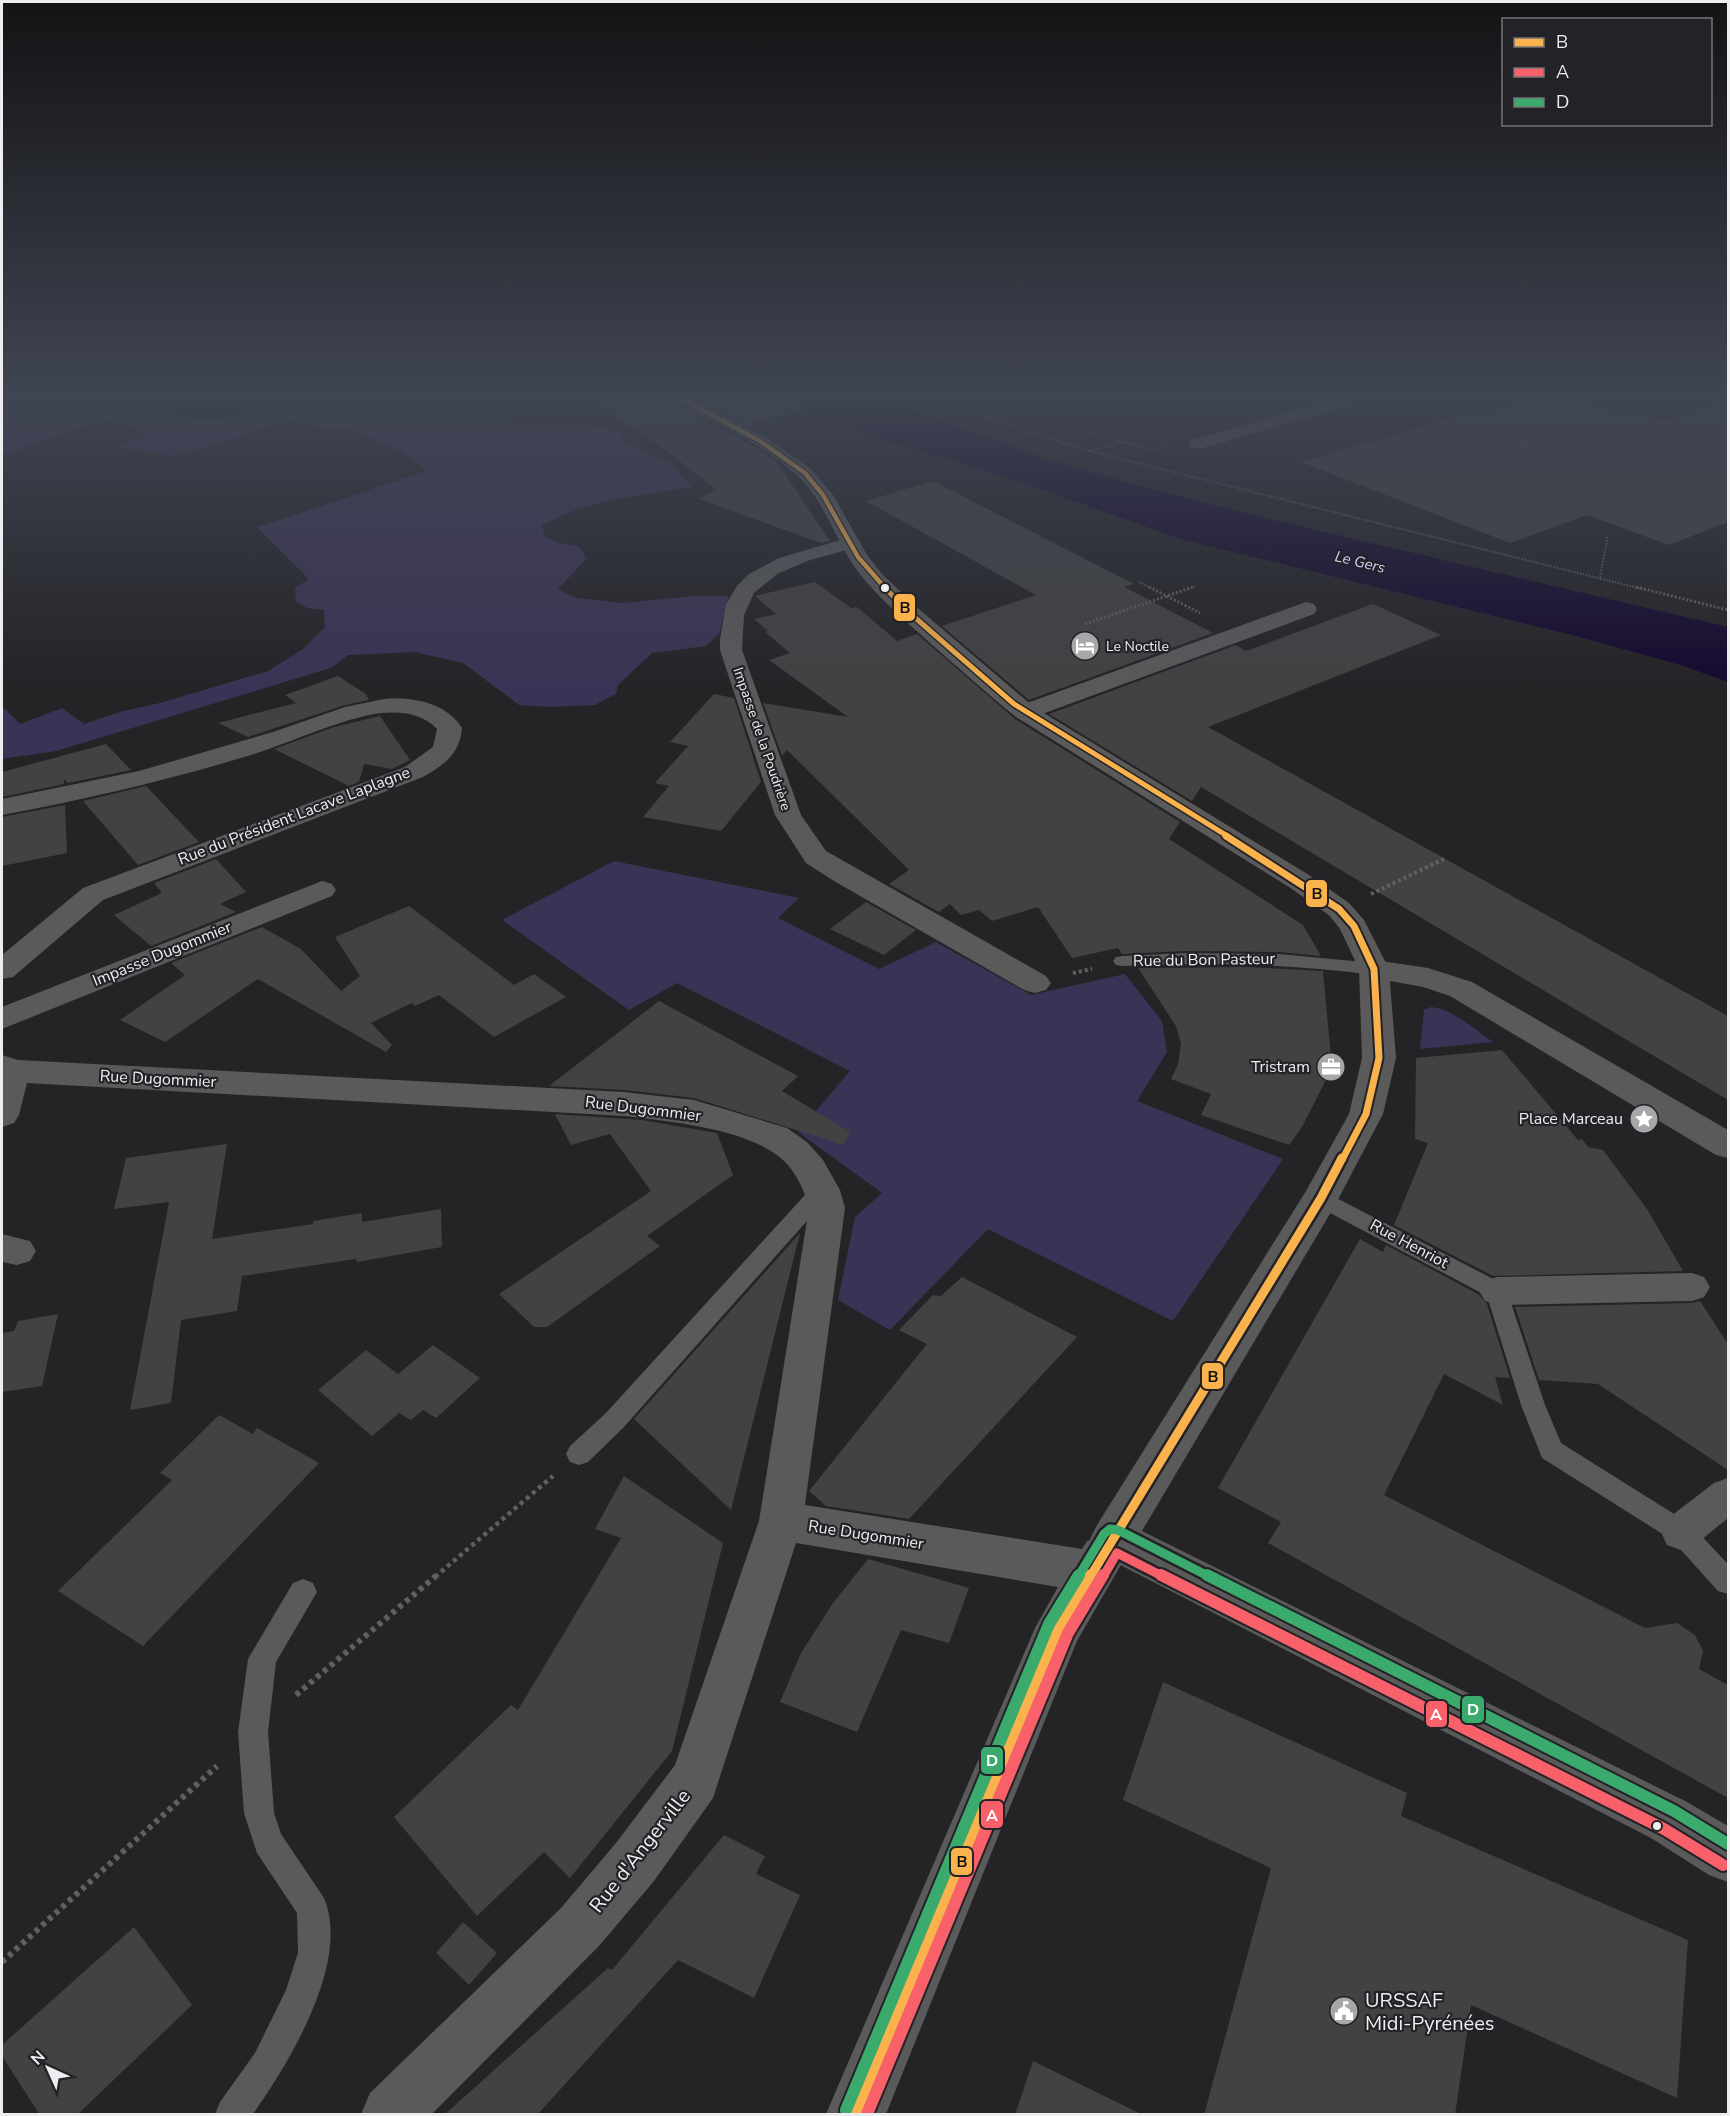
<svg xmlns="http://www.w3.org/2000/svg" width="1730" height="2116" font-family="'Nunito Sans',sans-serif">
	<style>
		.green { fill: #3b3355 }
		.water { fill: #15082e }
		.building { fill: #424243 }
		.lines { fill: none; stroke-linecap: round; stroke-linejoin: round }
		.path-far4 { stroke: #605f62; stroke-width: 2; stroke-dasharray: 1.5 1.5; stroke-linecap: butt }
		.path-far3 { stroke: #605f62; stroke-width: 3; stroke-dasharray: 2 2; stroke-linecap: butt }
		.path-far2 { stroke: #605f62; stroke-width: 4; stroke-dasharray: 3 3; stroke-linecap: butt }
		.path-far1 { stroke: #605f62; stroke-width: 4.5; stroke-dasharray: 4 4; stroke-linecap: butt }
		.path { stroke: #605f62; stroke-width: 6; stroke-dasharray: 4.5 4.5; stroke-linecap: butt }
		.service { fill: #5a5a5b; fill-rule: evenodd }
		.pedestrian { fill: #5a5a5b; fill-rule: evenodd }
		.minor { fill: #5a5a5b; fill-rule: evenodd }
		.tertiary { fill: #5a5a5b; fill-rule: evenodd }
		.bus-1-far4-casing { stroke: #232227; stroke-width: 7 }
		.bus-1-far3-casing { stroke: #232227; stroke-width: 8 }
		.bus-1-far2-casing { stroke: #232227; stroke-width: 11 }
		.bus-1-far1-casing { stroke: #232227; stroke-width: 14 }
		.bus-1-casing { stroke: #232227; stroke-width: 16 }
		.bus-2-far1-casing { stroke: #232227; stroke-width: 14 }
		.bus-2-casing { stroke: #232227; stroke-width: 16 }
		.bus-3-far1-casing { stroke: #232227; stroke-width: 14 }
		.bus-3-casing { stroke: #232227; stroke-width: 16 }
		.bus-1-far4 { stroke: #fab24c; stroke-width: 4.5 }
		.bus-1-far3 { stroke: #fab24c; stroke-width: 5 }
		.bus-1-far2 { stroke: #fab24c; stroke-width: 7 }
		.bus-1-far1 { stroke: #fab24c; stroke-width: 9 }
		.bus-1 { stroke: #fab24c; stroke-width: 12 }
		.bus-2-far1 { stroke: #f8606a; stroke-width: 9 }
		.bus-2 { stroke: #f8606a; stroke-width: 12 }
		.bus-3-far1 { stroke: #3aaa6d; stroke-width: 9 }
		.bus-3 { stroke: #3aaa6d; stroke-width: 12 }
		.bus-dot { fill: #eeedf0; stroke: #232227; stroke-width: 2 }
		.labels { text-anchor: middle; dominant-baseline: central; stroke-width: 4.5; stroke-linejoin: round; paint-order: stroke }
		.far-poi-label { font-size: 14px; fill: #eeedf0; stroke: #232227; text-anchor: start }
		.far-street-label { font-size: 14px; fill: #eeedf0; stroke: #232227 }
		.far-water-label { font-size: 15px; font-style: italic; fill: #d9d0ff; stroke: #232227 }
		.street-label { font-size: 16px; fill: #eeedf0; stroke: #232227 }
		.poi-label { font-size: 16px; fill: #eeedf0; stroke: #232227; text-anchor: end }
		.near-street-label { font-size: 20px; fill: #eeedf0; stroke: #232227 }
		.near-poi-label { font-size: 20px; fill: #eeedf0; stroke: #232227; text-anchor: start }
		.line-badge { stroke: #232227; stroke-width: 2 }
		.badge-label { font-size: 16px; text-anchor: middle; font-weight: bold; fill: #fff }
		.pale-badge-label { font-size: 16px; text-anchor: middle; font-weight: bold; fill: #111 }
	</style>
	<rect width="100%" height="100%" fill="#242326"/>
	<path class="green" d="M 27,396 L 87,396 L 142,414 L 202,419 L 231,416 L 247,411 L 250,401 L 241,396 L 468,396 L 512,424 L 538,426 L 576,424 L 617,430 L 624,440 L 673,465 L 692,487 C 640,496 587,499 542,526 L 545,536 L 556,542 L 578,546 L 587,558 L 558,589 L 576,598 L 623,603 L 695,596 L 728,596 L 720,632 L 706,646 L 652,653 L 618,685 L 616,694 L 595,705 L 550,707 L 519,705 L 463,663 L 415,652 L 348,655 L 331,668 L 56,751 L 2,759 L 2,706 L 20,724 L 62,708 L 84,724 L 123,711 L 160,703 L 268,671 L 303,649 L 325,627 L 324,610 L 307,608 L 296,601 L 295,588 L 309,579 L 257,527 L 427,471 L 402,452 L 350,428 L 326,431 L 299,418 L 176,456 L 120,447 L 148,434 L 108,419 L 2,455 L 2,401 Z
		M 614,861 L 799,898 L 778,918 L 879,969 L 936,942 L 1031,995 L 1125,974 L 1162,1021 L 1167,1052 L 1137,1101 L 1283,1159 L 1173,1321 L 988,1229 L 890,1330 L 838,1300 L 855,1217 L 882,1193 L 798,1132 L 850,1071 L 677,983 L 629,1010 L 502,920 Z
		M 1431,1007 C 1453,1009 1475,1030 1493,1042 L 1420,1049 L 1424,1010 Z"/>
	<path class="water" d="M 121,396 L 234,396 L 250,400 L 253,406 C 218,435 157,407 121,396 Z
		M 775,396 L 876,396 L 1055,462 L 1144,487 L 1278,521 L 1728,627 L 1728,682 L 1681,665 L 1572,635 L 1180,539 L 1012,479 L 882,439 L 787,403 Z"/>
	<path class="building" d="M 583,396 L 666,396 L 669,401 L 753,446 L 777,462 L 830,541 L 821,543 L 699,499 L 716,489 L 659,445 Z
		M 692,396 L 801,396 L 803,410 L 751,422 L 756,430 Z
		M 1542,396 L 1567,396 L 1619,412 L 1626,409 L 1667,421 L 1728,399 L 1728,522 L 1669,545 L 1587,515 L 1510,543 L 1301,462 L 1482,409 L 1489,412 Z
		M 933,481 L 1134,584 L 1124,587 L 1213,633 L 1029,700 L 942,626 L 1036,595 L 866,501 Z
		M 815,582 L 851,608 L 857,607 L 897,641 L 917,634 L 1015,719 L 1180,822 L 1169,839 L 1303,925 L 1321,956 L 1279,952 L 1186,951 L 1122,954 L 1118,948 L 1072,958 L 1038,907 L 992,921 L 979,910 L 961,915 L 950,904 L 939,912 L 889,884 L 909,870 L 787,750 L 782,756 L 763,703 L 848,717 L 769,660 L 790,653 L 765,632 L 768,631 L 754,619 L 776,614 L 755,596 Z
		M 1373,604 L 1441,635 L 1208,727 L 1728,1016 L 1728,1100 L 1201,787 L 1192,801 L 1049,714 L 1236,645 L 1246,651 Z
		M 338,676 L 366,694 L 369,700 L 345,705 L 248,737 L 218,723 L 296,703 L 285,695 Z
		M 714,694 L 734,698 L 761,782 L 721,831 L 643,817 L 669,786 L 655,783 L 688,746 L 670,742 Z
		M 380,716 L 410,760 L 392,769 L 364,764 L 359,782 L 349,786 L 274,749 L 334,727 Z
		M 106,744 L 131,770 L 68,783 L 64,779 L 64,784 L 2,797 L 2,772 Z
		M 146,786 L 199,842 L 138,865 L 83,801 Z
		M 65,805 L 67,853 L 2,866 L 2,817 Z
		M 216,859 L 246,892 L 220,904 L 236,912 L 151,946 L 114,915 L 162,893 L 154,883 Z
		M 866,902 L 916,930 L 884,955 L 830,929 Z
		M 409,906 L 514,985 L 534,974 L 566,997 L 494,1037 L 439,995 L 415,1006 L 412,1003 L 371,1023 L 392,1045 L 386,1052 L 258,979 L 165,1042 L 120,1020 L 185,975 L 171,963 L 262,927 L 301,949 L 341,991 L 360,976 L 335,937 Z
		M 1248,967 L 1323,971 L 1332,1068 L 1302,1127 L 1289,1145 L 1201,1115 L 1211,1094 L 1171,1079 L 1178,1064 L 1181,1044 L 1176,1026 L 1138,968 Z
		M 659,1001 L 798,1076 L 782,1091 L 850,1132 L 844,1145 L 694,1098 L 624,1090 L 549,1086 Z
		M 1502,1050 L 1578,1140 L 1582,1139 L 1588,1147 L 1603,1150 L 1647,1209 L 1683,1271 L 1493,1276 L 1394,1225 L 1428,1143 L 1415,1139 L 1416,1058 Z
		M 555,1114 L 642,1120 L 717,1133 L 733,1175 L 647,1236 L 660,1246 L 547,1327 L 534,1327 L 499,1294 L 651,1191 L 610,1134 L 571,1145 Z
		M 227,1144 L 212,1239 L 313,1224 L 313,1221 L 362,1213 L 362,1222 L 441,1209 L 442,1247 L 357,1262 L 356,1259 L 242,1276 L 237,1311 L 181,1320 L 171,1403 L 130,1410 L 169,1202 L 114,1209 L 126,1158 Z
		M 800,1233 L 741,1470 L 731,1510 L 634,1419 Z
		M 1360,1239 L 1383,1252 L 1386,1245 L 1478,1294 L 1487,1304 L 1510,1378 L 1495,1377 L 1503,1405 L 1444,1374 L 1384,1495 L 1645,1628 L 1677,1623 L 1695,1635 L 1703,1651 L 1699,1669 L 1728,1685 L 1728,1798 L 1268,1543 L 1281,1522 L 1218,1488 Z
		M 962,1277 L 1077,1337 L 909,1519 L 826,1506 L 809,1491 L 927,1344 L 899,1330 L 933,1295 L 941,1296 Z
		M 1700,1301 L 1728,1344 L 1728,1470 L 1598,1384 L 1539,1380 L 1515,1307 L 1692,1303 Z
		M 58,1314 L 42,1386 L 2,1392 L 2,1333 L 14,1331 L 18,1321 Z
		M 433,1345 L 480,1378 L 436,1418 L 423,1410 L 411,1420 L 399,1413 L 372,1436 L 318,1390 L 366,1350 L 398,1374 Z
		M 219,1415 L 253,1434 L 257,1428 L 319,1463 L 143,1646 L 58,1591 L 172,1480 L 160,1473 Z
		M 624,1476 L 723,1543 L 672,1751 L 570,1878 L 544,1852 L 477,1916 L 394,1817 L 511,1705 L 518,1710 L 621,1538 L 595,1529 Z
		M 868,1559 L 969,1588 L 949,1643 L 901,1630 L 857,1732 L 780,1702 L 801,1653 L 833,1603 Z
		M 1163,1682 L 1407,1793 L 1401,1816 L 1688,1940 L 1677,2098 L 1471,2005 L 1455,2115 L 1204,2115 L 1271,1868 L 1123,1800 Z
		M 724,1835 L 765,1856 L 756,1874 L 800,1895 L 754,1998 L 678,1960 L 537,2115 L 444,2115 L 608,1968 L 612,1970 Z
		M 463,1922 L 497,1953 L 469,1985 L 436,1953 Z
		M 134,1927 L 192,2005 L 77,2115 L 40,2115 L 2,2056 L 2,2045 Z
		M 1033,2061 L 1143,2115 L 1015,2115 Z"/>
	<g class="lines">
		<path class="path-far4" d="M 929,396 L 1025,431 L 1089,451 L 1642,589
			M 1089,435 L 1096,434 L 1123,442
			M 1089,451 L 1123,442 L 1151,450 L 1166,445
			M 1600,577 L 1608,535
			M 1139,582 L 1152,589
			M 1188,589 L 1196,586"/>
		<path class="path-far3" d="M 1149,587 L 1200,613
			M 1636,587 L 1728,610
			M 1085,624 L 1193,587"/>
		<path class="path-far2" d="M 1371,894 L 1446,858
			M 1073,973 L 1092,969"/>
		<path class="path-far1" d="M 435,1577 L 553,1476"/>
		<path class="path" d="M 296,1695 L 437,1575
			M 2,1962 L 217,1766"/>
		<path class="service" d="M 1186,953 L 1279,954 L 1374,963 L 1380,965 L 1383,969 L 1380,973 L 1374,975 C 1290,963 1207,963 1122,966 L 1116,965 L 1113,961 L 1116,957 L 1122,956 Z
			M 822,1182 L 830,1185 L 833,1190 L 830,1195 L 623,1428 L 588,1462 L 579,1465 L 570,1462 L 566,1454 L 570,1446 L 605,1414 L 814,1185 Z
			M 1321,1190 L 1505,1285 L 1545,1405 L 1561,1443 L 1690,1524 L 1728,1564 L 1728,1594 L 1718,1591 L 1672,1540 L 1542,1458 L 1521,1405 L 1487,1296 L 1313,1204 L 1310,1198 L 1313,1192 Z
			M 303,1579 L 313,1583 L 317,1592 L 276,1662 L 268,1732 L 274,1813 L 281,1834 L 324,1898 C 351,1962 289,2063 253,2114 L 215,2114 L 220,2102 L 255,2053 L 286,1990 L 298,1953 L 297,1913 L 257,1853 L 244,1813 L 238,1732 L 248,1659 L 293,1583 Z"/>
		<path class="pedestrian" d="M 1692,1273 L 1704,1277 L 1710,1287 L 1704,1297 L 1692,1301 L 1497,1305 L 1485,1301 L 1479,1291 L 1485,1281 L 1497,1277 Z
			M 1728,1478 L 1728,1518 L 1695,1545 L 1681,1550 L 1667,1545 L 1661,1532 L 1667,1519 L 1714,1483 Z"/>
		<path class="minor" d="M 1347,396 L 1372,396 L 1370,399 L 1203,448 L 1191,448 L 1188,444 L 1191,440 Z
			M 851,537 L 858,539 L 861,543 L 858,547 L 810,560 L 777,574 L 754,593 L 744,615 L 742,650 L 801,815 L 826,851 L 1046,976 L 1051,983 L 1046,990 L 1035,993 L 1024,990 L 834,881 L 806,863 L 775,815 L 720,650 L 720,639 L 726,604 L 737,586 L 749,574 L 779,558 Z
			M 1306,602 L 1314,604 L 1317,609 L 1314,614 L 1034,717 L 1025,719 L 1016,717 L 1013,712 L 1016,707 Z
			M 384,699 C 413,697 445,702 462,728 C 460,754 444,765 423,777 L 103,900 L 13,977 L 2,979 L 2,955 L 83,888 L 405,767 L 433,747 L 437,729 C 423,714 403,711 382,713 C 342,718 292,742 251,755 C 169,780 87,799 2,815 L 2,799 L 139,771 L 273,732 L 345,707 Z
			M 322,881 L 332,884 L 336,890 L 332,896 L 2,1029 L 2,1007 Z
			M 1374,960 L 1428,968 L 1472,982 L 1728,1130 L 1728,1158 L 1716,1155 L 1450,996 L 1423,987 L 1363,976 L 1359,969 L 1363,962 Z
			M 2,1055 L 18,1060 L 624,1092 L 694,1100 L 787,1128 L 807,1142 L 823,1160 L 840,1190 L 845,1208 L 805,1505 L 1082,1549 L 1087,1541 L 1103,1535 L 1119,1541 L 1126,1556 L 1077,1641 L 886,2114 L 826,2114 L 1035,1628 L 1058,1587 L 796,1543 L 713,1798 L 654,1881 L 599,1946 L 432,2114 L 361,2114 L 370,2093 L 561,1908 L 616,1843 L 675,1765 L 759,1521 L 809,1208 C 804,1190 797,1173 783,1160 C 750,1129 668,1121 624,1116 L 27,1083 L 19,1115 L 14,1123 L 2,1127 Z
			M 2,1234 L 30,1241 L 36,1251 L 30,1261 L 17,1265 L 2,1262 Z"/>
		<path class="tertiary" d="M 668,396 L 688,396 L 766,438 L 811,469 L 833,495 L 867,555 L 882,574 L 920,610 L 1034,707 L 1309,875 L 1349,903 L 1364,920 L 1389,969 L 1396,1058 L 1383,1114 L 1334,1207 L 1142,1531 L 1687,1802 L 1728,1826 L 1728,1882 L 1709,1875 L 1651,1838 L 1097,1553 L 1090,1539 L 1097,1525 L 1306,1191 L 1349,1114 L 1362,1058 L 1359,969 L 1340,929 L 1329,915 L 1289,887 L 1016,717 C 987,694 959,668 930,643 C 906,621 879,599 859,573 C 836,543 826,503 799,477 C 763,443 713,423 670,399 Z"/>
		<g class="bus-1-far4-casing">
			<path id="bus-1-far4" d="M 676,396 L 760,441 L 805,473 L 823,495 L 858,557 L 886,589"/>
		</g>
		<g class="bus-1-far3-casing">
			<path id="bus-1-far3" d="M 884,587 L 912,615 L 1014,704 L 1229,837"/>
		</g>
		<g class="bus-1-far2-casing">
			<path id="bus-1-far2" d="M 1226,836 L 1339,909 L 1354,926 L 1374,969 L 1379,1058 L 1366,1114 L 1342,1160"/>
		</g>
		<g class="bus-1-far1-casing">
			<path id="bus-1-far1" d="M 1090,1577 L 1321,1198 L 1342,1158"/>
		</g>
		<g class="bus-1-casing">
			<path id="bus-1" d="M 856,2114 L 1059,1628 L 1091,1575"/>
		</g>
		<g class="bus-2-far1-casing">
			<path id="bus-2-far1" d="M 1103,1577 L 1117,1553 L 1164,1577"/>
		</g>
		<g class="bus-2-casing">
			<path id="bus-2" d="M 1161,1575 L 1664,1829 L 1723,1865
				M 867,2114 L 1068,1633 L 1103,1575"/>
		</g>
		<g class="bus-3-far1-casing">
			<path id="bus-3-far1" d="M 1078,1577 L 1104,1534 L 1110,1529 L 1118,1530 L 1210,1577"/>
		</g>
		<g class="bus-3-casing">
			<path id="bus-3" d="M 1207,1575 L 1674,1811 L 1728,1844
				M 846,2110 L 1049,1624 L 1079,1575"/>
		</g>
		<use href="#bus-1-far4" class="bus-1-far4"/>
		<use href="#bus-1-far3" class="bus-1-far3"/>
		<use href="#bus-1-far2" class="bus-1-far2"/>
		<use href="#bus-1-far1" class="bus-1-far1"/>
		<use href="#bus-1" class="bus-1"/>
		<use href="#bus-2-far1" class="bus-2-far1"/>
		<use href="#bus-2" class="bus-2"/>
		<use href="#bus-3-far1" class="bus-3-far1"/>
		<use href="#bus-3" class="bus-3"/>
	</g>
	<linearGradient id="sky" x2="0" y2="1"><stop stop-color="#141315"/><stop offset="0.57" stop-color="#3f4552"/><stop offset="1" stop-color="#3f4552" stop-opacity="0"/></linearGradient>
	<rect width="1730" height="692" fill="url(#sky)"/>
	<defs>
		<g id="hotel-disc" transform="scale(1.5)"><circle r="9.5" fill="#a7a6a9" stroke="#232227"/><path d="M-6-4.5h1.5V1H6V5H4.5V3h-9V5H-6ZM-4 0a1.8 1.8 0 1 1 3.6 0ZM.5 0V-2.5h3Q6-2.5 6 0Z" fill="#fff"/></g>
		<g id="office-disc" transform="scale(1.5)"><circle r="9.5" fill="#a7a6a9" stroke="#232227"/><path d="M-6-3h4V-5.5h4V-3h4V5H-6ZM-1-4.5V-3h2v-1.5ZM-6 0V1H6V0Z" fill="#fff"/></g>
		<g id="sight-disc" transform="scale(1.5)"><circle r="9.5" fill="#a7a6a9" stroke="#232227"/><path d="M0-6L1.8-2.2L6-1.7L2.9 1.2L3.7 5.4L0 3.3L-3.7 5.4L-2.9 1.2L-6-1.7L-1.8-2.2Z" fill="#fff"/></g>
		<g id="civic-disc" transform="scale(1.5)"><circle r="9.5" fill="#a7a6a9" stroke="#232227"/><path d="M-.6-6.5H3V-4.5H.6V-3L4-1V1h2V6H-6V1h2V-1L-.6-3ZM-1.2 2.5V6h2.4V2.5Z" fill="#fff"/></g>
	</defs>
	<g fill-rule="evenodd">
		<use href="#hotel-disc" x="1085" y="646"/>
		<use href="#office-disc" x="1331" y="1067"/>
		<use href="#sight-disc" x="1644" y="1119"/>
		<use href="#civic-disc" x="1344" y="2011"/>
	</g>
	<g class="bus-dot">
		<circle cx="885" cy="588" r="5"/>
		<circle cx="1657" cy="1826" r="5"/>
	</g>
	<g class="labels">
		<g class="far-poi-label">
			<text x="1106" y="646">Le Noctile</text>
		</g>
		<g class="far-street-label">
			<text transform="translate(762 739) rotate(71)">Impasse de la Poudrière</text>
		</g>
		<g class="far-water-label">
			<text transform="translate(1360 562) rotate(14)">Le Gers</text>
		</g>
		<g class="street-label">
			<text transform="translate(294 816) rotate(-21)">Rue du Président Lacave Laplagne</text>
			<text transform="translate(162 954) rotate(-22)">Impasse Dugommier</text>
			<text transform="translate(1204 960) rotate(-1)">Rue du Bon Pasteur</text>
			<text transform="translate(158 1079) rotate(3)">Rue Dugommier</text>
			<text transform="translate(643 1109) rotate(7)">Rue Dugommier</text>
			<text transform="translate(1409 1244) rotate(28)">Rue Henriot</text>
			<text transform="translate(866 1535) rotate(9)">Rue Dugommier</text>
		</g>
		<g class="poi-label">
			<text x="1310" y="1067">Tristram</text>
			<text x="1623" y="1119">Place Marceau</text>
		</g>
		<g class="near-street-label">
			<text transform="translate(640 1851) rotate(-52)">Rue d'Angerville</text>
		</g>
		<g class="near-poi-label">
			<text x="1365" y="2000">URSSAF<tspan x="1365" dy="23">Midi-Pyrénées</tspan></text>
		</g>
	</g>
	<g class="line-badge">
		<rect x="893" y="593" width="23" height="29" rx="6" fill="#fab24c"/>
		<rect x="1305" y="879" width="23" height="29" rx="6" fill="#fab24c"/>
		<rect x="1201" y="1362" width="23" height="28" rx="6" fill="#fab24c"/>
		<rect x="1461" y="1695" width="24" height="29" rx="6" fill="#3aaa6d"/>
		<rect x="1425" y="1700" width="23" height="28" rx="6" fill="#f8606a"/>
		<rect x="980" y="1746" width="24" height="29" rx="6" fill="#3aaa6d"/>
		<rect x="980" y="1800" width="24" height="29" rx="6" fill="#f8606a"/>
		<rect x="950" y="1847" width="23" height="29" rx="6" fill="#fab24c"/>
	</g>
	<g class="badge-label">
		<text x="1473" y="1715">D</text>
		<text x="1436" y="1720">A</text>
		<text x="992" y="1766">D</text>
		<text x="992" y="1821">A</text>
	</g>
	<g class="pale-badge-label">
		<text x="905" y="613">B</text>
		<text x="1317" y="899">B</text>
		<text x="1213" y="1382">B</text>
		<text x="962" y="1867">B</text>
	</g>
	<rect width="1730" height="2116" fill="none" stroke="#eeedf0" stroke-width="6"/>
	<rect x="1502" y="18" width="210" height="108" fill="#232227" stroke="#747377" stroke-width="1.5"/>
	<rect x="1514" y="38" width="30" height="9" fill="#fab24c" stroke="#747377" stroke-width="1.5"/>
	<text x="1556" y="48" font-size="18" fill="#eeedf0">B</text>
	<rect x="1514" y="68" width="30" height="9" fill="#f8606a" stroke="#747377" stroke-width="1.5"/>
	<text x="1556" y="78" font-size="18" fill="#eeedf0">A</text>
	<rect x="1514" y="98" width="30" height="9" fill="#3aaa6d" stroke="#747377" stroke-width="1.5"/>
	<text x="1556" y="108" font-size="18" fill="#eeedf0">D</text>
	<g transform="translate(48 2068) rotate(315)" stroke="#232227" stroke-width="4.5" paint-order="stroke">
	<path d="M0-4.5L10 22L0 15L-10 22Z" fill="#eeedf0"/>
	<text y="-9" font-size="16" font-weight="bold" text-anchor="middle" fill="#eeedf0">N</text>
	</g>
</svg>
